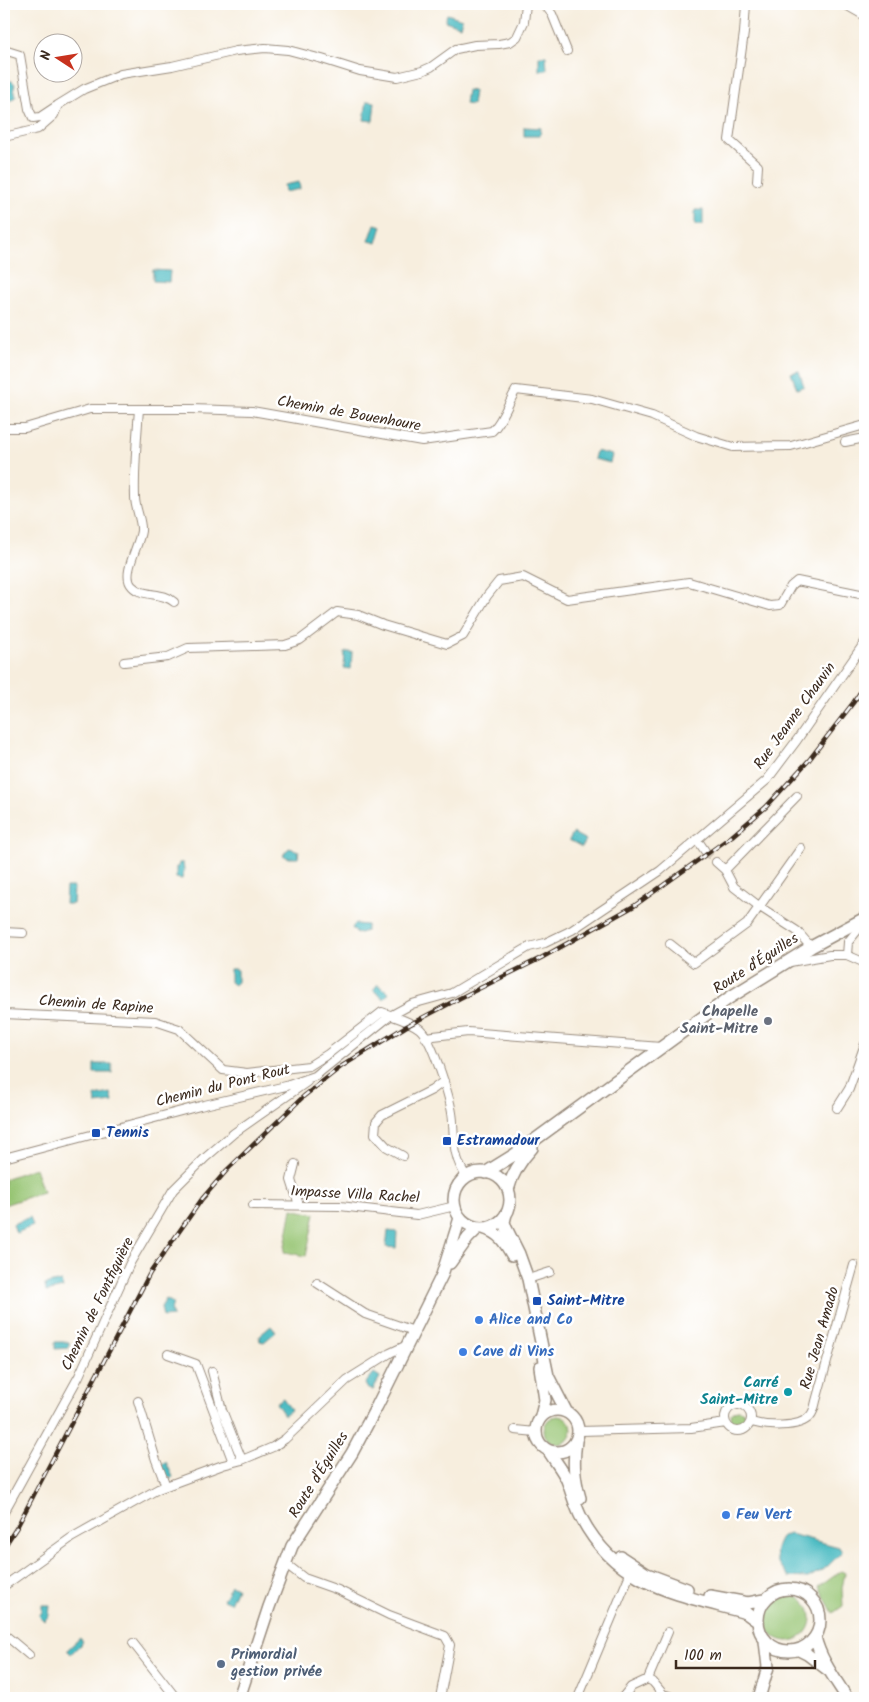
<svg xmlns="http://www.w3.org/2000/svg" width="869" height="1702" font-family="Kalam,sans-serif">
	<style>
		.green { fill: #97c573; stroke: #697848 }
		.water { fill: #4cbbc2; stroke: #447270 }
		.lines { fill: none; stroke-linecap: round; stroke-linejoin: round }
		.street-tunnel { stroke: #d1c7b8; stroke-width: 8; stroke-dasharray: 8 4; stroke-linecap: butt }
		.street-casing { stroke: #998c7e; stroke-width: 10 }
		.secondary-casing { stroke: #998c7e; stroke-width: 14 }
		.street { stroke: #fff; stroke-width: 8 }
		.secondary { stroke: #fff; stroke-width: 11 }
		.rail-casing { stroke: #3b2a1e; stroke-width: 4.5 }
		.rail { stroke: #fff; stroke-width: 2.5; stroke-dasharray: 8; stroke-linecap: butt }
		.worship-dot { fill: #6b7280; stroke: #fff; stroke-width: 2 }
		.transit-dot { fill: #1a4fb4; stroke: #fff; stroke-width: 2 }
		.shop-dot { fill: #3f7fe0; stroke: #fff; stroke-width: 2 }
		.culture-dot { fill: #0f9aa8; stroke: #fff; stroke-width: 2 }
		.service-dot { fill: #5c6f8a; stroke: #fff; stroke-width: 2 }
		.labels { text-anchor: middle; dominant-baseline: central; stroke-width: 5; stroke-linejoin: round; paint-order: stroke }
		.street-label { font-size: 15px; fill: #3b2a1e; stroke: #fff }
		.worship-label { font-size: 15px; font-weight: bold; fill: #5b616d; stroke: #fff; text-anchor: end }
		.transit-label { font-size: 15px; font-weight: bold; fill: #164399; stroke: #fff; text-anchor: start }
		.shop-label { font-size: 15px; font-weight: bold; fill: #366cbe; stroke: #fff; text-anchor: start }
		.culture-label { font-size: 15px; font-weight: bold; fill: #0d838f; stroke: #fff; text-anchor: end }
		.service-label { font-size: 15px; font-weight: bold; fill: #4e5e75; stroke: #fff; text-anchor: start }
	</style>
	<rect width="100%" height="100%" fill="#fff"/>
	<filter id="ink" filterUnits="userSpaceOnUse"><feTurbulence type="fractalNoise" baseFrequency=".02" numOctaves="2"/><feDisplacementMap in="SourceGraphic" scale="10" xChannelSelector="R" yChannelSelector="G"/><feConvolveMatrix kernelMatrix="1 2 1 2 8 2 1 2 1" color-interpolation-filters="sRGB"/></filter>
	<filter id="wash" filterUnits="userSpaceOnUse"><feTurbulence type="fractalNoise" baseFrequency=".0096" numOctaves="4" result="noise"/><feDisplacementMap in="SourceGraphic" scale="20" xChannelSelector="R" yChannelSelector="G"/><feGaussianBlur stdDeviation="1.12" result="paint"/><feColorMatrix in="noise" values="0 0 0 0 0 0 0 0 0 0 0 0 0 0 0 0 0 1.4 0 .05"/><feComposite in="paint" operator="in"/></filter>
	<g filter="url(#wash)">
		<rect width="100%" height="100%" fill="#f7eede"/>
		<path class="green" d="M 35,1168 L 43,1192 L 4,1205 L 4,1179 Z
			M 292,1209 L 315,1214 L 306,1256 L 284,1252 Z
			M730 1418a8 8 0 1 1 16 0a8 8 0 1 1-16 0Z
			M544 1430a14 14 0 1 1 28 0a14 14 0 1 1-28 0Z
			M 841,1571 L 845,1573 L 842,1588 L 843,1606 L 833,1613 L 819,1587 Z
			M765 1618a23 23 0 1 1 46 0a23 23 0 1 1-46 0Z"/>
		<path class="water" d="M 447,14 L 462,19 L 460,26 L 445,21 Z
			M 539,56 L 546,56 L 547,70 L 539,70 Z
			M 9,81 L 12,81 L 15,84 L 14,88 L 16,96 L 12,100 L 9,100 L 4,95 L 7,90 L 7,83 Z
			M 467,90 L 474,91 L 472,105 L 465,104 Z
			M 367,101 L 375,102 L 373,121 L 364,120 Z
			M 524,127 L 541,128 L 540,136 L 524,136 Z
			M 299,182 L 300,189 L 285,192 L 284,185 Z
			M 695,210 L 703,210 L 703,225 L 695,225 Z
			M 375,224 L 382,226 L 377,243 L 369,241 Z
			M 153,270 L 170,271 L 169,282 L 153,281 Z
			M 799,371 L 804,386 L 797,389 L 791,373 Z
			M 596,451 L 612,455 L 610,463 L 594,459 Z
			M 345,652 L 352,652 L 351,669 L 344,668 Z
			M 573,833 L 586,840 L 582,847 L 569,840 Z
			M 289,848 L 299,851 L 298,858 L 288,858 L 283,855 Z
			M 179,863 L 183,863 L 184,869 L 182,879 L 176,878 L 176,867 L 178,867 Z
			M 66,887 L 74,887 L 73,904 L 65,904 Z
			M 355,924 L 367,925 L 366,931 L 357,934 L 352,928 Z
			M 230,969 L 237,969 L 237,982 L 234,985 L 230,982 Z
			M 378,984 L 389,993 L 384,999 L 373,990 Z
			M 94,1064 L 112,1064 L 112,1073 L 94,1073 Z
			M 111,1093 L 113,1102 L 96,1104 L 95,1096 Z
			M 30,1217 L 33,1226 L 16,1233 L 13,1224 Z
			M 388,1231 L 397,1232 L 396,1248 L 386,1247 Z
			M 61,1281 L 63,1288 L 46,1292 L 45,1285 Z
			M 166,1299 L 173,1303 L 170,1313 L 172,1313 L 173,1316 L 163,1317 L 161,1307 Z
			M 271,1326 L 276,1332 L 264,1342 L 260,1341 L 259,1336 Z
			M 55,1342 L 69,1342 L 69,1348 L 55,1349 Z
			M 374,1373 L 380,1377 L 373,1390 L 368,1389 L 365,1384 Z
			M 283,1398 L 291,1410 L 284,1415 L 276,1403 Z
			M 166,1462 L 173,1477 L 167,1480 L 160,1465 Z
			M 790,1534 L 839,1547 L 842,1552 L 827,1567 L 808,1578 L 788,1577 C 776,1560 770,1556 782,1536 Z
			M 231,1585 L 237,1588 L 230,1603 L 223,1600 Z
			M 42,1605 L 50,1605 L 49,1616 L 44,1621 L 39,1616 L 42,1612 Z
			M 80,1638 L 83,1642 L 71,1654 L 67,1650 Z"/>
	</g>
	<g filter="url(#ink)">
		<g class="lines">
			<path class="street-tunnel" d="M 705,851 L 716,862"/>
			<g class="street-casing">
				<path id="street" d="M 544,4 L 552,14 L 567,51
					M 746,4 L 744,33 L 729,140 L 758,166 L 757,181
					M 844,4 L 865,16
					M 4,50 L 20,55 L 29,109 L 33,118 L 40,117 L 58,105
					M 4,137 L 38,129 L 54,115 L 58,105 L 84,89 L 121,74 L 172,66 L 236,51 L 265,48 L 288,50 L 322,59 L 360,71 L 397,77 L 422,71 L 431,67 L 456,49 L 475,45 L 499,44 L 510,42 L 517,37 L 524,22 L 526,4
					M 139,409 C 137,438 134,468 135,497 C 135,509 142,520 141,531 C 139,546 121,575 132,586 C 143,598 163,591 174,602
					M 4,428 L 25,428 L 90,409 L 191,409 L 252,411 L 422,441 L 492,431 C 502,422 508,403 516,390 L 592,399 L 652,416 L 696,436 L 733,447 L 791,446 L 865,425
					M 845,442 L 865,438
					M 124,662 L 168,657 L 188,648 L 285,645 L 300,640 L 337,612 L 358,615 L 383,625 L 447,644 L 463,636 L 487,596 L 499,581 L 523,577 L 567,599 L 689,582 L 770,606 L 780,605 L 791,586 L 797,581 L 865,595
					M 697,839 L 705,851
					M 716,862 L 725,870 L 734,887 L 760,907 L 797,931 L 811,947
					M 725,870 L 797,796
					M 4,932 L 23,933
					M 670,944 L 694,963 L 747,924 L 801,848
					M 847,955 L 848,942 L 865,921
					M 790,962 L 830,955 L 847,955 L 865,963
					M 4,1014 L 155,1021 L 179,1029 L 223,1070 L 247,1073 L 309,1066 L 328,1054 L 382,1012 C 394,1017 411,1021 420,1029 C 433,1041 453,1105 453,1123 C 454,1143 454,1160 467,1177
					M 425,1037 L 468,1032 L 661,1047
					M 837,1108 L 849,1089 L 865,1044
					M 403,1156 L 387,1147 L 375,1134 L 376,1122 L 382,1115 L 432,1090 L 444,1081
					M 4,1158 L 200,1106 L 286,1086 L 315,1076 L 390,1016 L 412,1004 L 452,993 L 529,947 L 545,943 L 572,930 L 660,871 L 767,780 L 797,740 L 865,642
					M 295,1164 L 291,1180 L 299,1205
					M 253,1205 L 340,1206 L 417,1215 L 455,1206
					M 528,1279 L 550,1272
					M 317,1283 L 365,1314 L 414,1331
					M 168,1354 L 196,1364 L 233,1462
					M 212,1371 L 222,1410 L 242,1460
					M 138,1401 L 156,1460 L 166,1486
					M725 1418a13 13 0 1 1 26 0a13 13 0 1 1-26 0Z
					M 751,1422 C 765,1426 799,1429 810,1416 C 813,1413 815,1406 816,1401 L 854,1265
					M 515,1430 L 536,1432
					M 580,1431 L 691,1428 L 726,1423
					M 4,1512 L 79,1376 L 130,1263 L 173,1190 L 205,1158 L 234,1133 L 307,1082
					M 284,1565 L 290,1567 L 304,1578 L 338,1590 L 389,1615 L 445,1636 L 450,1645 L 440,1698
					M 4,1586 L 71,1538 L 158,1489 L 223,1465 L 242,1460 L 273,1447 L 285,1439 L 347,1380 L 390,1353 L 407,1345
					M 4,1634 L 29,1655
					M 133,1643 L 176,1698
					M 648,1679 L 668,1632
					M 578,1698 L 630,1574
					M 622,1698 L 631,1687 L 648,1679 L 653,1682 L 663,1694 L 675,1698"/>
			</g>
			<g class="secondary-casing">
				<path id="secondary" d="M454 1200a28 28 0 1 1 56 0a28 28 0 1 1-56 0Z
					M 485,1173 L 514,1155 L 729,998 L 811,947 L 865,918
					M 508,1190 C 512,1173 520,1161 532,1148
					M 506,1214 L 504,1222 L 506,1228 L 519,1254 L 528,1279 L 548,1376 L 566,1411
					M 483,1228 C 499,1233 504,1241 512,1255
					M 450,1263 L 468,1238 L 478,1228
					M 540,1367 L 545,1400 L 541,1416
					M536 1431a21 21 0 1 1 42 0a21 21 0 1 1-42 0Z
					M 576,1441 C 573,1462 574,1478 580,1498
					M 548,1450 C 554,1460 562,1469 567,1480 C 572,1493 575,1506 582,1519 C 618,1587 679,1594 746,1613 L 757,1621
					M 621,1557 L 647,1574 L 687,1589
					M758 1620a31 31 0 1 1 62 0a31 31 0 1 1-62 0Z
					M 710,1596 L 748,1603 L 764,1600
					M 815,1637 C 820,1659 835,1679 847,1698
					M 799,1650 L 807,1654 L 828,1670
					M 239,1698 L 269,1607 L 292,1546 L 352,1453 L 377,1406 L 442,1275 L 460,1218
					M 759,1698 L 768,1667 L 765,1641"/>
			</g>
			<use href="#street" class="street"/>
			<use href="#secondary" class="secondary"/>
			<g class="rail-casing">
				<path id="rail" d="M 4,1547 L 17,1527 L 150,1273 L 202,1199 L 227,1170 L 304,1096 L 342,1066 L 405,1027 L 460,998 L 541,958 L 634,906 L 732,836 L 766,807 L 809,760 L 853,703 L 865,685"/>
			</g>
			<use href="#rail" class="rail"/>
		</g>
	</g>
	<circle class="worship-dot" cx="768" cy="1021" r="5"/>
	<g class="transit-dot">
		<rect x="91" y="1128" width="10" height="10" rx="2.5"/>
		<rect x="442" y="1136" width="10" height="10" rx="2.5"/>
		<rect x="532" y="1296" width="10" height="10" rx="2.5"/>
	</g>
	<g class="shop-dot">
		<circle cx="479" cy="1320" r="5"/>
		<circle cx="463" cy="1352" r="5"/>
		<circle cx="726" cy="1515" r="5"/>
	</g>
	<circle class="culture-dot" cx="788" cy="1392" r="5"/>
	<circle class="service-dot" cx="221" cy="1664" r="5"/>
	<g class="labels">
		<g class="street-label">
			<text transform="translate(349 414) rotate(10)">Chemin de Bouenhoure</text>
			<text transform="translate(795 716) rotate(-54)">Rue Jeanne Chauvin</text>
			<text transform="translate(756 964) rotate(-33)">Route d'Éguilles</text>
			<text transform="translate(96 1005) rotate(4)">Chemin de Rapine</text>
			<text transform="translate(223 1086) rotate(-14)">Chemin du Pont Rout</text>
			<text transform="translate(355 1195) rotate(3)">Impasse Villa Rachel</text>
			<text transform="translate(98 1304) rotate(-64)">Chemin de Fontfiguière</text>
			<text transform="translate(820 1338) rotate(-74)">Rue Jean Amado</text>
			<text transform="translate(319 1475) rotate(-58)">Route d'Éguilles</text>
		</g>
		<g class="worship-label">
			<text x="758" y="1012">Chapelle<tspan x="758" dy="17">Saint-Mitre</tspan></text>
		</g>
		<g class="transit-label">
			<text x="106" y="1133">Tennis</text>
			<text x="457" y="1141">Estramadour</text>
			<text x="547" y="1301">Saint-Mitre</text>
		</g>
		<g class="shop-label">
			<text x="489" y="1320">Alice and Co</text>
			<text x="473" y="1352">Cave di Vins</text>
			<text x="736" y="1515">Feu Vert</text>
		</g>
		<g class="culture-label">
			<text x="778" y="1383">Carré<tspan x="778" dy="17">Saint-Mitre</tspan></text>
		</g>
		<g class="service-label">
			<text x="231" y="1655">Primordial<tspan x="231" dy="17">gestion privée</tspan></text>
		</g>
	</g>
	<rect width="869" height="1702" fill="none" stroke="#fff" stroke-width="20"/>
	<g transform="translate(58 58) rotate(282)"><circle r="24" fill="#ffffff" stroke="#b1aaa5"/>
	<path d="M0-4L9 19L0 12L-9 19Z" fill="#c8321e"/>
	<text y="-8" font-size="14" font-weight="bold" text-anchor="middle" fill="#3b2a1e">N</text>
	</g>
	<path d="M676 1660v8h139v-8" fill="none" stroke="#3b2a1e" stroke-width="2.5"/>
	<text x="684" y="1660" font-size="15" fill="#3b2a1e" stroke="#ffffff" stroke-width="4" paint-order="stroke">100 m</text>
</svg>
